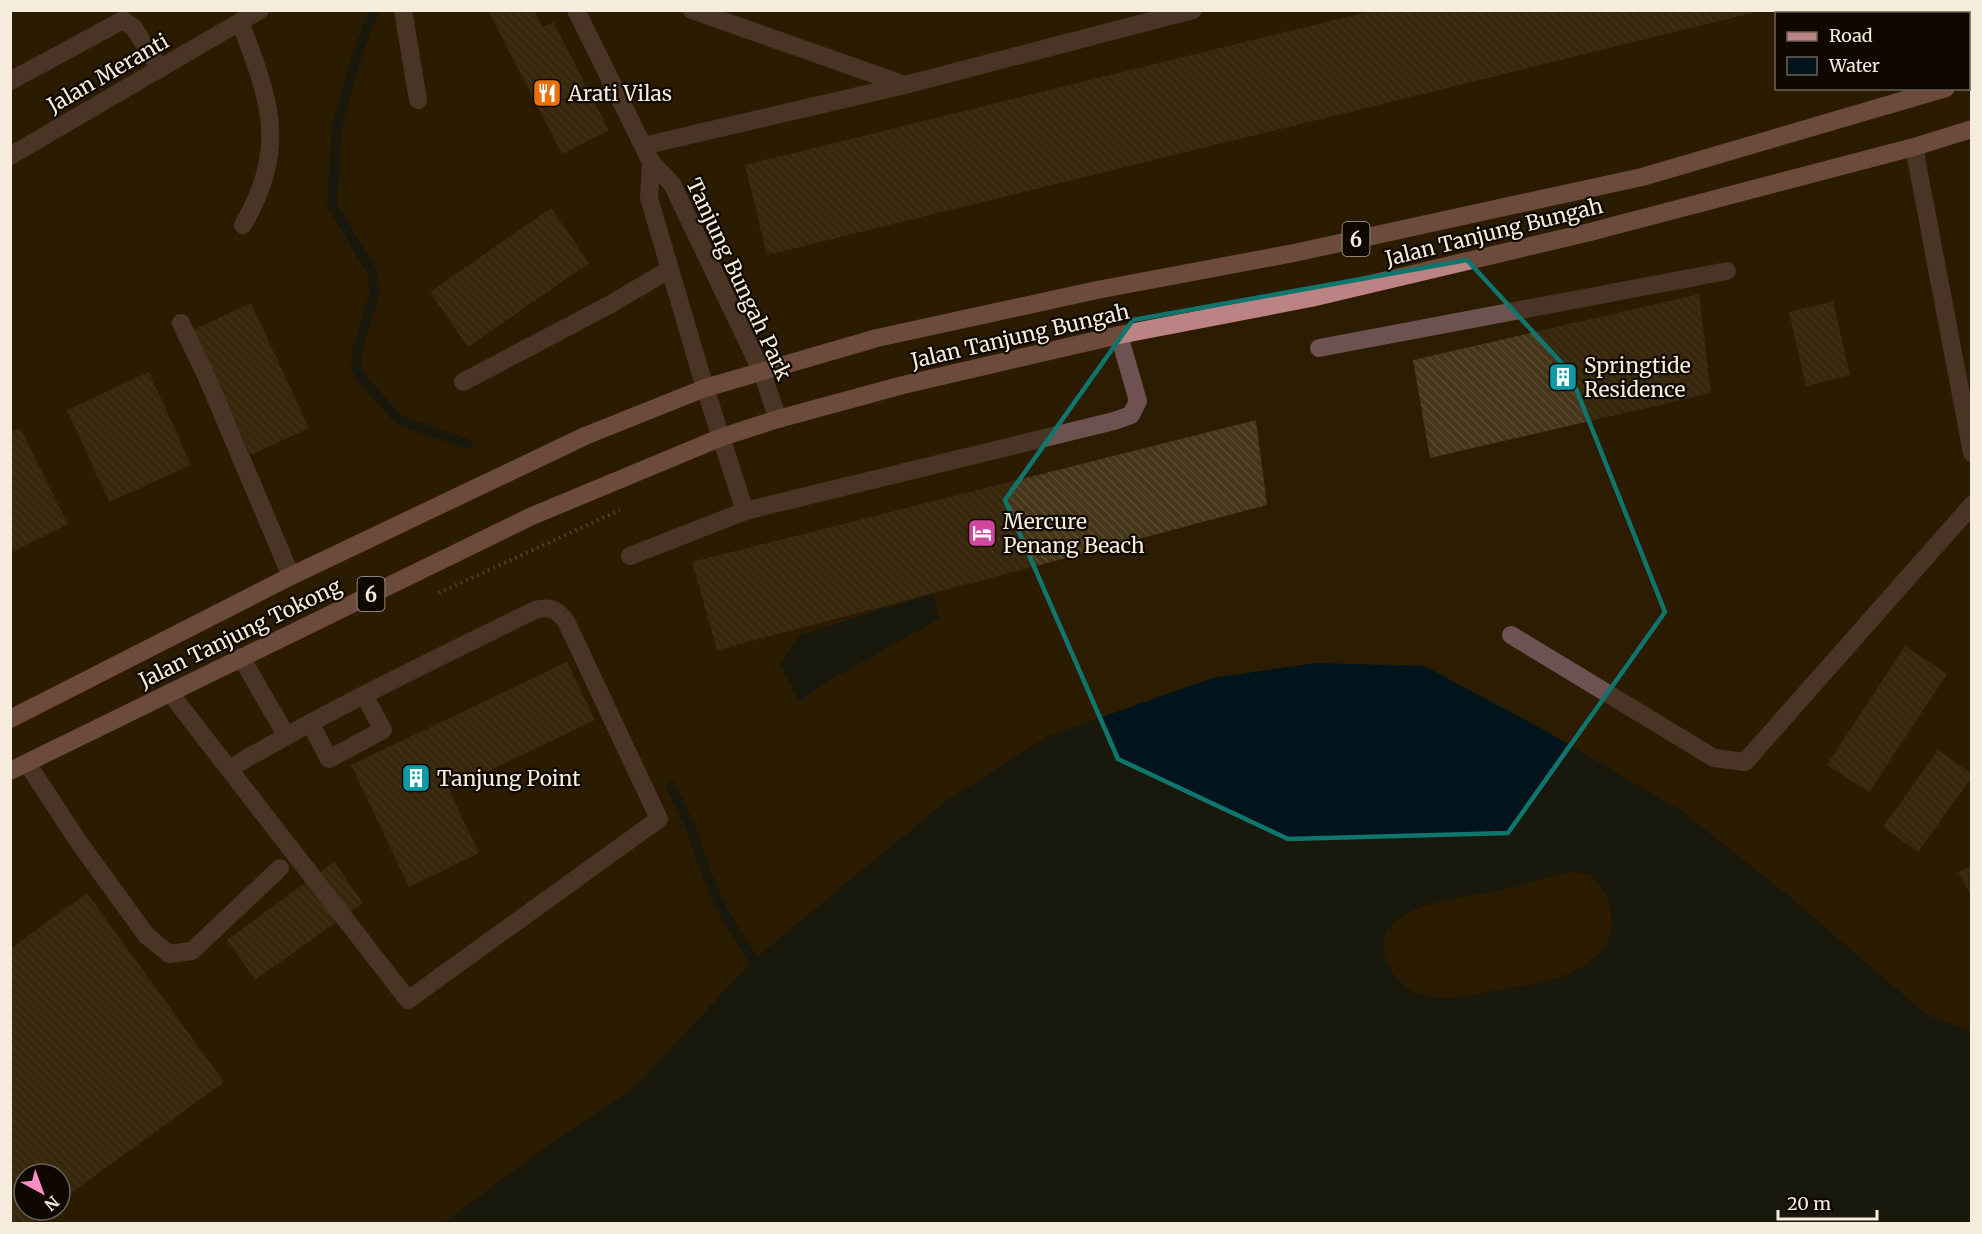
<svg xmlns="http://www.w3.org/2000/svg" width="1982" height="1234" font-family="Merriweather,serif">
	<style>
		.water { fill: #01141c; fill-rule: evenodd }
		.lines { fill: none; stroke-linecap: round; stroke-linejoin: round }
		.stream { stroke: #01141c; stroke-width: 10 }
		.building { fill: url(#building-back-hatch) }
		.path { stroke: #82745d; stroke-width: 4; stroke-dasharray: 1.5 4.5; stroke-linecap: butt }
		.minor { stroke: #6d5251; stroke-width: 18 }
		.major { stroke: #bb8383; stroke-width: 18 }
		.marked { fill: none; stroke: #0f766e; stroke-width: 4.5; stroke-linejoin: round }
		.labels { text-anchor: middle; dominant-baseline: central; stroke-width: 4.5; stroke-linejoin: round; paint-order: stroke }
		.shield { fill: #0f0801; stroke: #b1a89a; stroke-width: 1.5 }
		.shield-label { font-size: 20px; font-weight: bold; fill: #f6ecdb }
		.street-label { font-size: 21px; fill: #f6ecdb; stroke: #0f0801 }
		.poi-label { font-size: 21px; fill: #f6ecdb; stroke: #0f0801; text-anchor: start }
	</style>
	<defs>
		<pattern id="building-back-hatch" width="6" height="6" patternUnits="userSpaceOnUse" patternTransform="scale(1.5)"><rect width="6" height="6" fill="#463619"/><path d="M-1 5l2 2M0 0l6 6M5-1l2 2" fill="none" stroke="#584a2f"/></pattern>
	</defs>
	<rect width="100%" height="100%" fill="#2c1c01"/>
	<path class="water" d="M 934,593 L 939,619 L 823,684 L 799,702 L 780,664 L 800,635 Z
		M 1316,663 L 1424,666 L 1544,730 L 1680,810 L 1784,892 L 1927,1015 L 1971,1031 L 1971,1223 L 443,1223 L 542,1150 L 637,1085 L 753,960 L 946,801 L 1048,736 L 1213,678 ZM 1574,872 L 1591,875 C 1596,882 1604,890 1607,897 C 1625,946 1590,968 1549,981 C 1535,985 1519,986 1504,989 C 1480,993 1452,1001 1427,996 C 1409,992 1394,980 1387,963 C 1363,901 1472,898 1508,889 C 1530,883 1551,876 1574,872 Z"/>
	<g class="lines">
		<path class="stream" d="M 374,10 L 358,52 L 337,126 L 332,205 L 372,272 L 375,292 L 357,351 L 356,366 L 362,379 L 399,420 L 467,444
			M 671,786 L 691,829 L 705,870 L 724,913 L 753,960"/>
	</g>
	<path class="building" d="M 488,10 L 534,10 L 543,27 L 553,22 L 609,130 L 562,154 Z
		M 1375,10 L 1760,11 L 767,255 L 745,165 Z
		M 551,208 L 589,263 L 468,347 L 430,292 Z
		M 1699,294 L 1711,393 L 1430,458 L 1413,360 Z
		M 1833,301 L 1850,375 L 1806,386 L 1789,312 Z
		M 251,303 L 309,428 L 251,455 L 193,330 Z
		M 149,372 L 191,465 L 109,502 L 67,410 Z
		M 1256,420 L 1267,505 L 717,650 L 692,562 Z
		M 20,428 L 68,524 L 10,553 L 10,432 Z
		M 1905,646 L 1947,674 L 1869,792 L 1827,765 Z
		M 567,662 L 595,720 L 449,790 L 479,853 L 409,887 L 351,765 Z
		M 1938,750 L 1972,774 L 1972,777 L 1918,852 L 1883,827 Z
		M 334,862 L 363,903 L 255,980 L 227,940 Z
		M 1972,865 L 1972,897 L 1958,872 Z
		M 87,893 L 224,1082 L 60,1201 L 60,1174 L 24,1174 L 24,1210 L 47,1210 L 29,1224 L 10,1224 L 10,949 Z"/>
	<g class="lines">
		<path class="path" d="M 439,593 L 620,510"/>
		<path class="minor" d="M 403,10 L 418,100
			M 576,10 L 651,162 L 672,184 L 761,370 L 778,419
			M 692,10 L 905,85
			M 240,22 C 270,100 288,147 243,225
			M 10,81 L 123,20 L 134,28 L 160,69
			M 643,146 L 905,85 L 1193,10
			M 1914,147 L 1972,453
			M 10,156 L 260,10
			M 651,162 L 649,198 L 705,388 L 745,511
			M 181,323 L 208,380 L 291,576
			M 1319,348 L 1727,271
			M 463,382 L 611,304 L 670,269
			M 630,556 L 745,511 L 1114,421 L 1131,415 L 1138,401 L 1119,335
			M 1511,635 L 1714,758 L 1745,762 L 1972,505
			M 241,657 L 286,735
			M 170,693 L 408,1000 L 659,819 L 566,621 C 556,609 550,606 535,610 C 432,661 328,710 229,769
			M 310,723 L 329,759 L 383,730 L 364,695
			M 27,763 L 78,841 L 146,935 L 169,954 L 192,951 L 280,868"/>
		<path class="major" d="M 1968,82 L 1972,81
			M 10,719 L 291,576 L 585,436 L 705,388 L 877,338 L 1097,290 L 1294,253 L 1642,177 L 1946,88
			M 10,771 L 532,516 L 722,437 L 778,419 L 903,385 L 1119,335 L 1311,298 L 1590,232 L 1914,147 L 1972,129"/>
	</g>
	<path d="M0 0H1982V1234H0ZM 1467,260 L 1569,371 L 1665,612 L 1508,833 L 1288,839 L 1118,759 L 1005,500 L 1133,320 Z" fill="#2c1c01" fill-opacity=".55" fill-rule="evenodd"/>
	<path class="marked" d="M 1467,260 L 1569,371 L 1665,612 L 1508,833 L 1288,839 L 1118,759 L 1005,500 L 1133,320 Z"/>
	<defs>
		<g id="restaurant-square" transform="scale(1.5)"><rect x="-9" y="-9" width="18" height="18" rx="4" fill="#e8710a" stroke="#0f0801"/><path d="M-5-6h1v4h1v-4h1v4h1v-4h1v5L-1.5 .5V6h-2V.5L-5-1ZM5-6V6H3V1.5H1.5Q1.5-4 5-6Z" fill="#fff"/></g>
		<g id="building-square" transform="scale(1.5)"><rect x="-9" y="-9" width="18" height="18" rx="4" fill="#0f9aa8" stroke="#0f0801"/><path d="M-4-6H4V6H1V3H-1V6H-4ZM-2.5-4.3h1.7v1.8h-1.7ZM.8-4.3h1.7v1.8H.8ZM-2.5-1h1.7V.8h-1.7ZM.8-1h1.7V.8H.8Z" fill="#fff"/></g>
		<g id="hotel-square" transform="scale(1.5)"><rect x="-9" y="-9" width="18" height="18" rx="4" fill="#d1479c" stroke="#0f0801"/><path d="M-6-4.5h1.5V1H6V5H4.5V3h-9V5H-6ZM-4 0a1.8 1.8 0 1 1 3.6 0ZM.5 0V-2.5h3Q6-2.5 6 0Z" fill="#fff"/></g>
	</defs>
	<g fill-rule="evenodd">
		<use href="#restaurant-square" x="547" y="93"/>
		<use href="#building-square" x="1563" y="377"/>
		<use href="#hotel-square" x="982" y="533"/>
		<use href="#building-square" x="416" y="778"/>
	</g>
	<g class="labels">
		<g class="shield">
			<rect x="1342.5" y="222" width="27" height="34" rx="4.5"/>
			<rect x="357.5" y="577" width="27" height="34" rx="4.5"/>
		</g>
		<g class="shield-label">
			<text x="1356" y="239">6</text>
			<text x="371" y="594">6</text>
		</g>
		<g class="street-label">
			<text transform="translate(108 73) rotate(-30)">Jalan Meranti</text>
			<text transform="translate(1494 232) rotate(-14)">Jalan Tanjung Bungah</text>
			<text transform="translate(739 279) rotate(65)">Tanjung Bungah Park</text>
			<text transform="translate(1020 336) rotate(-13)">Jalan Tanjung Bungah</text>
			<text transform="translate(240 633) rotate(-26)">Jalan Tanjung Tokong</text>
		</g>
		<g class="poi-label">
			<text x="568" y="93">Arati Vilas</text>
			<text x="1584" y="365">Springtide<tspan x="1584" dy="24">Residence</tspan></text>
			<text x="1003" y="521">Mercure<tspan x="1003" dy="24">Penang Beach</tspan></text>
			<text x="437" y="778">Tanjung Point</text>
		</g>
	</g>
	<rect width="1982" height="1234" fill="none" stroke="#f6ecdb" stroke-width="24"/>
	<rect x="1775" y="12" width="195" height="78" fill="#0f0801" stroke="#6b6358" stroke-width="1.5"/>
	<rect x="1787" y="32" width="30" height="9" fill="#bb8383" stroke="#6b6358" stroke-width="1.5"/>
	<text x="1829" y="42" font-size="18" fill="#f6ecdb">Road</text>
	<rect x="1787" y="57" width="30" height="18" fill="#01141c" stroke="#6b6358" stroke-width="1.5"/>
	<text x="1829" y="72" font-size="18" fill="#f6ecdb">Water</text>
	<g transform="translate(42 1192) rotate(139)"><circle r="28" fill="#0f0801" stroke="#6b6358" stroke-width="1.5"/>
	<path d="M0-4.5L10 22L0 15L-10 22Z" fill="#fa8fc7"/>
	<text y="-9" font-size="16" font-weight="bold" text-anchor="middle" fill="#f6ecdb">N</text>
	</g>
	<path d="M1778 1210v9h99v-9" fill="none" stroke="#f6ecdb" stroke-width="3"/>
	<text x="1787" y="1210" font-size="18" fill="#f6ecdb" stroke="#0f0801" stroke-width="4.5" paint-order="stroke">20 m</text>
</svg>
